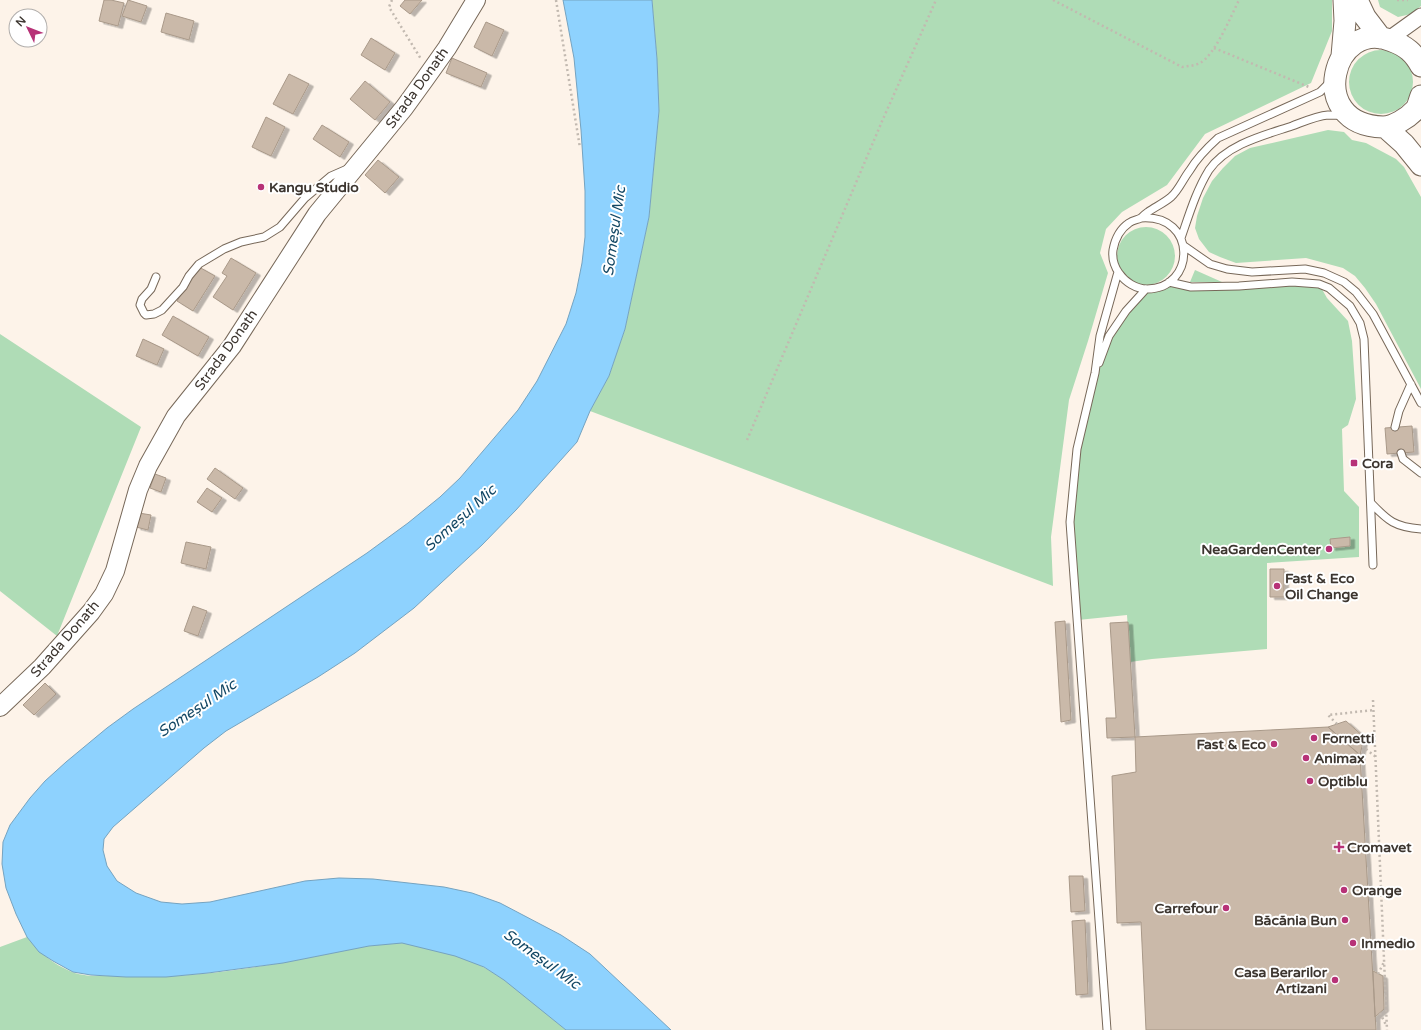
<svg xmlns="http://www.w3.org/2000/svg" width="1421" height="1030" font-family="'Varela Round',sans-serif">
	<style>
		.green { fill: #afdcb6 }
		.water { fill: #8ed2fe; stroke: #75a3c0 }
		.building { fill: #cab9a9; stroke: #a99989; filter: url(#shadow) }
		.lines { fill: none; stroke-linecap: round; stroke-linejoin: round }
		.service-casing { stroke: #776859; stroke-width: 9 }
		.minor-casing { stroke: #776859; stroke-width: 17 }
		.tertiary-casing { stroke: #776859; stroke-width: 20 }
		.secondary-casing { stroke: #776859; stroke-width: 23 }
		.path { stroke: #c2b9b0; stroke-width: 2.5; stroke-dasharray: 2 3; stroke-linecap: butt }
		.service { stroke: #fff; stroke-width: 7 }
		.minor { stroke: #fff; stroke-width: 15 }
		.tertiary { stroke: #fff; stroke-width: 18 }
		.secondary { stroke: #fff; stroke-width: 21 }
		.poi-dot { fill: #b73277; stroke: #fff; stroke-width: 1.5 }
		.labels { text-anchor: middle; dominant-baseline: central; stroke-width: 4; stroke-linejoin: round; paint-order: stroke }
		.street-label { font-size: 14px; fill: #3c352f; stroke: #fff }
		.poi-label { font-size: 14px; font-weight: bold; fill: #3c352f; stroke: #fff; text-anchor: start }
		.water-label { font-size: 15px; font-style: italic; fill: #124764; stroke: #fff }
	</style>
	<defs>
		<filter id="shadow"><feDropShadow dx="4.5" dy="2.5" stdDeviation="0" flood-color="#0004"/></filter>
	</defs>
	<rect width="100%" height="100%" fill="#fdf3e9"/>
	<path class="green" d="M 652,0 L 1332,0 L 1332,31 L 1311,83 L 1205,134 L 1167,185 L 1122,212 L 1106,229 L 1100,253 L 1108,273 L 1088,341 L 1069,400 L 1051,537 L 1053,586 L 590,411 L 609,376 L 625,329 L 649,217 L 659,111 L 657,59 Z
		M 1378,0 L 1421,0 L 1421,6 L 1411,14 L 1398,17 L 1380,7 Z
		M1349 82a32 32 0 1 1 64 0a32 32 0 1 1-64 0Z
		M 1328,130 L 1344,132 L 1352,140 L 1366,143 L 1396,159 L 1404,167 L 1421,197 L 1421,389 L 1376,304 L 1365,288 L 1355,276 L 1343,268 L 1306,258 L 1236,263 L 1220,257 L 1209,252 L 1199,239 L 1195,228 L 1197,216 L 1203,198 L 1212,181 L 1223,168 L 1235,156 L 1250,148 Z
		M1117 256a29 29 0 1 1 58 0a29 29 0 1 1-58 0Z
		M 1195,270 L 1222,282 L 1190,282 Z
		M 1169,282 L 1191,287 L 1319,284 L 1327,298 L 1348,321 L 1352,341 L 1356,399 L 1348,425 L 1342,429 L 1344,491 L 1359,507 L 1359,557 L 1267,563 L 1267,649 L 1152,659 L 1130,662 L 1127,615 L 1078,620 L 1070,522 L 1077,449 L 1095,373 L 1109,336 L 1146,289 Z
		M 0,334 L 141,427 L 57,636 L 0,591 Z
		M 27,937 C 40,953 53,964 72,972 C 85,977 101,976 114,976 C 182,980 251,969 318,956 C 340,951 363,946 386,944 C 392,944 398,942 404,943 C 430,947 462,955 485,968 C 514,984 540,1009 566,1030 L 0,1030 L 0,947 Z"/>
	<path class="water" d="M 563,0 L 652,0 L 657,59 L 659,111 L 649,217 L 625,329 L 609,376 L 590,411 L 577,442 L 516,510 L 482,545 L 414,608 L 355,653 L 318,677 L 226,731 L 204,748 L 113,827 L 104,839 L 103,850 L 107,866 L 117,881 L 136,893 L 161,902 L 182,904 L 210,902 L 305,881 L 339,878 L 373,879 L 444,887 L 472,893 L 500,903 L 561,935 L 590,954 L 671,1030 L 566,1030 L 504,980 L 484,967 L 455,956 L 402,943 L 369,946 L 283,963 L 208,973 L 166,977 L 126,977 L 91,975 L 73,972 L 53,961 L 39,952 L 27,937 L 16,914 L 6,888 L 2,864 L 3,842 L 10,825 L 30,798 L 45,781 L 66,762 L 107,728 L 133,709 L 367,553 L 408,523 L 440,497 L 460,478 L 518,410 L 537,381 L 566,324 L 576,293 L 582,263 L 585,237 L 585,191 L 581,130 L 574,58 Z"/>
	<path class="building" d="M 104,0 L 111,0 L 124,3 L 118,26 L 99,21 Z
		M 128,0 L 147,6 L 141,22 L 122,16 Z
		M 405,0 L 422,0 L 410,14 L 400,6 Z
		M 166,13 L 194,21 L 189,40 L 161,32 Z
		M 486,22 L 504,30 L 492,56 L 474,47 Z
		M 371,38 L 395,53 L 385,70 L 361,55 Z
		M 452,58 L 487,73 L 481,87 L 446,73 Z
		M 289,74 L 309,84 L 293,114 L 273,104 Z
		M 365,81 L 390,102 L 375,120 L 350,99 Z
		M 266,117 L 285,127 L 271,156 L 252,147 Z
		M 322,125 L 349,142 L 340,157 L 313,139 Z
		M 378,160 L 399,177 L 385,193 L 365,175 Z
		M 231,258 L 256,273 L 233,310 L 213,297 L 227,276 L 222,273 Z
		M 199,267 L 215,276 L 193,311 L 177,301 Z
		M 173,316 L 209,337 L 198,356 L 162,335 Z
		M 143,339 L 164,349 L 157,365 L 136,356 Z
		M 1412,426 L 1414,452 L 1387,454 L 1385,428 Z
		M 215,468 L 243,488 L 235,499 L 207,479 Z
		M 155,474 L 166,478 L 161,492 L 150,488 Z
		M 207,488 L 222,498 L 212,512 L 197,502 Z
		M 139,513 L 151,515 L 148,530 L 136,527 Z
		M 1350,537 L 1350,546 L 1331,548 L 1330,539 Z
		M 186,542 L 211,547 L 206,569 L 181,563 Z
		M 1270,569 L 1284,569 L 1284,597 L 1270,597 Z
		M 193,606 L 207,611 L 198,636 L 184,631 Z
		M 1065,621 L 1071,720 L 1061,722 L 1055,622 Z
		M 1128,622 L 1135,737 L 1107,738 L 1106,718 L 1116,718 L 1110,623 Z
		M 45,683 L 56,694 L 34,715 L 23,705 Z
		M 1346,721 L 1364,737 L 1360,755 L 1328,727 Z
		M 1328,727 L 1360,755 L 1376,1030 L 1146,1030 L 1141,922 L 1117,923 L 1112,776 L 1136,772 L 1135,737 Z
		M 1069,876 L 1083,876 L 1085,911 L 1071,912 Z
		M 1085,920 L 1088,994 L 1076,995 L 1072,921 Z
		M 1373,971 L 1383,976 L 1384,1009 L 1375,1017 Z"/>
	<g class="lines">
		<g class="service-casing">
			<path id="service" d="M 1141,218 C 1198,214 1196,289 1147,289 C 1136,289 1125,282 1119,273 C 1114,266 1112,258 1113,250 C 1115,239 1120,229 1129,223 C 1133,220 1137,220 1141,218 C 1143,216 1145,214 1148,212 C 1155,207 1164,203 1171,197 C 1179,190 1183,179 1190,170 C 1197,158 1207,148 1218,138 L 1320,92 L 1331,81
				M 1181,238 C 1189,215 1196,191 1209,170 C 1227,144 1265,135 1292,126 C 1303,122 1316,116 1328,115 C 1333,115 1338,115 1343,116
				M 1184,246 L 1210,264 L 1227,269 L 1252,272 L 1305,269 L 1324,273 L 1344,282 L 1356,292 L 1373,314 L 1421,403
				M 156,277 L 151,289 L 142,299 L 140,305 L 144,313 L 146,315 L 154,314 L 162,310 L 183,287 L 189,276 L 199,264 L 224,249 L 241,242 L 264,237 L 280,227 L 305,198 L 331,176 L 347,169
				M 1169,282 L 1191,287 L 1239,286 L 1292,282 L 1319,284 L 1329,288 L 1350,306 L 1360,323 L 1364,339 L 1373,565
				M 1099,363 L 1109,336 L 1126,311 L 1146,289
				M 1395,427 L 1399,411 L 1411,384
				M 1401,453 L 1403,459 L 1421,473
				M 1371,503 C 1388,521 1395,527 1421,529
				M 1107,1030 L 1070,522 L 1077,449 L 1095,373 L 1100,336 L 1118,272"/>
		</g>
		<g class="minor-casing">
			<path id="minor" d="M 1389,39 L 1421,16"/>
		</g>
		<g class="tertiary-casing">
			<path id="tertiary" d="M 0,707 L 42,667 L 91,612 L 104,594 L 115,571 L 138,490 L 148,466 L 176,416 L 232,346 L 317,214 L 404,108 L 425,79 L 447,48 L 476,0"/>
		</g>
		<g class="secondary-casing">
			<path id="secondary" d="M 1357,0 L 1365,17 L 1381,38
				M 1342,56 L 1345,21 L 1344,0
				M 1421,66 C 1414,53 1406,46 1392,41 C 1333,16 1304,125 1383,127 C 1393,127 1408,118 1415,110 C 1418,107 1419,101 1421,96
				M 1385,127 L 1404,144 L 1421,165"/>
		</g>
		<path class="path" d="M 392,0 L 389,7 L 421,59
			M 556,0 L 580,148
			M 1053,0 L 1182,67 C 1188,66 1194,66 1200,63 C 1215,55 1231,16 1239,0
			M 1397,0 L 1408,0
			M 1214,48 L 1309,87
			M 747,440 L 883,119 L 936,0
			M 1373,700 L 1387,1030
			M 1337,724 L 1328,715 L 1374,710
			M 1362,746 L 1376,757
			M 1378,974 L 1384,962
			M 1380,1013 L 1386,1025"/>
		<use href="#service" class="service"/>
		<use href="#minor" class="minor"/>
		<use href="#tertiary" class="tertiary"/>
		<use href="#secondary" class="secondary"/>
	</g>
	<g class="poi-dot">
		<circle cx="261" cy="187" r="4"/>
		<rect x="1350" y="459" width="8" height="8" rx="2"/>
		<circle cx="1329" cy="549" r="4"/>
		<circle cx="1277" cy="586" r="4"/>
		<circle cx="1314" cy="738" r="4"/>
		<circle cx="1274" cy="744" r="4"/>
		<circle cx="1306" cy="758" r="4"/>
		<circle cx="1310" cy="781" r="4"/>
		<path d="M1337 841h4v4h4v4h-4v4h-4v-4h-4v-4h4z"/>
		<circle cx="1344" cy="890" r="4"/>
		<circle cx="1226" cy="908" r="4"/>
		<circle cx="1345" cy="920" r="4"/>
		<circle cx="1353" cy="943" r="4"/>
		<circle cx="1335" cy="980" r="4"/>
	</g>
	<g class="labels">
		<g class="street-label">
			<text transform="translate(417 88) rotate(-54)">Strada Donath</text>
			<text transform="translate(226 350) rotate(-54)">Strada Donath</text>
			<text transform="translate(65 639) rotate(-49)">Strada Donath</text>
		</g>
		<g class="poi-label">
			<text x="269" y="187">Kangu Studio</text>
			<text x="1362" y="463">Cora</text>
			<text x="1321" y="549" text-anchor="end">NeaGardenCenter</text>
			<text x="1285" y="578">Fast &amp; Eco<tspan x="1285" dy="16">Oil Change</tspan></text>
			<text x="1322" y="738">Fornetti</text>
			<text x="1266" y="744" text-anchor="end">Fast &amp; Eco</text>
			<text x="1314" y="758">Animax</text>
			<text x="1318" y="781">Optiblu</text>
			<text x="1347" y="847">Cromavet</text>
			<text x="1352" y="890">Orange</text>
			<text x="1218" y="908" text-anchor="end">Carrefour</text>
			<text x="1337" y="920" text-anchor="end">Băcănia Bun</text>
			<text x="1361" y="943">Inmedio</text>
			<text x="1327" y="972" text-anchor="end">Casa Berarilor<tspan x="1327" dy="16">Artizani</tspan></text>
		</g>
		<g class="water-label">
			<text transform="translate(614 231) rotate(-82)">Someșul Mic</text>
			<text transform="translate(460 518) rotate(-42)">Someșul Mic</text>
			<text transform="translate(197 708) rotate(-34)">Someșul Mic</text>
			<text transform="translate(542 959) rotate(36)">Someșul Mic</text>
		</g>
	</g>
	<g transform="translate(28 28) rotate(313)"><circle r="19" fill="#ffffff" stroke="#b1aeac"/>
	<path d="M0-3L7 15L0 10L-7 15Z" fill="#b73277"/>
	<text y="-6" font-size="11" font-weight="bold" text-anchor="middle" fill="#3c352f">N</text>
	</g>
</svg>
